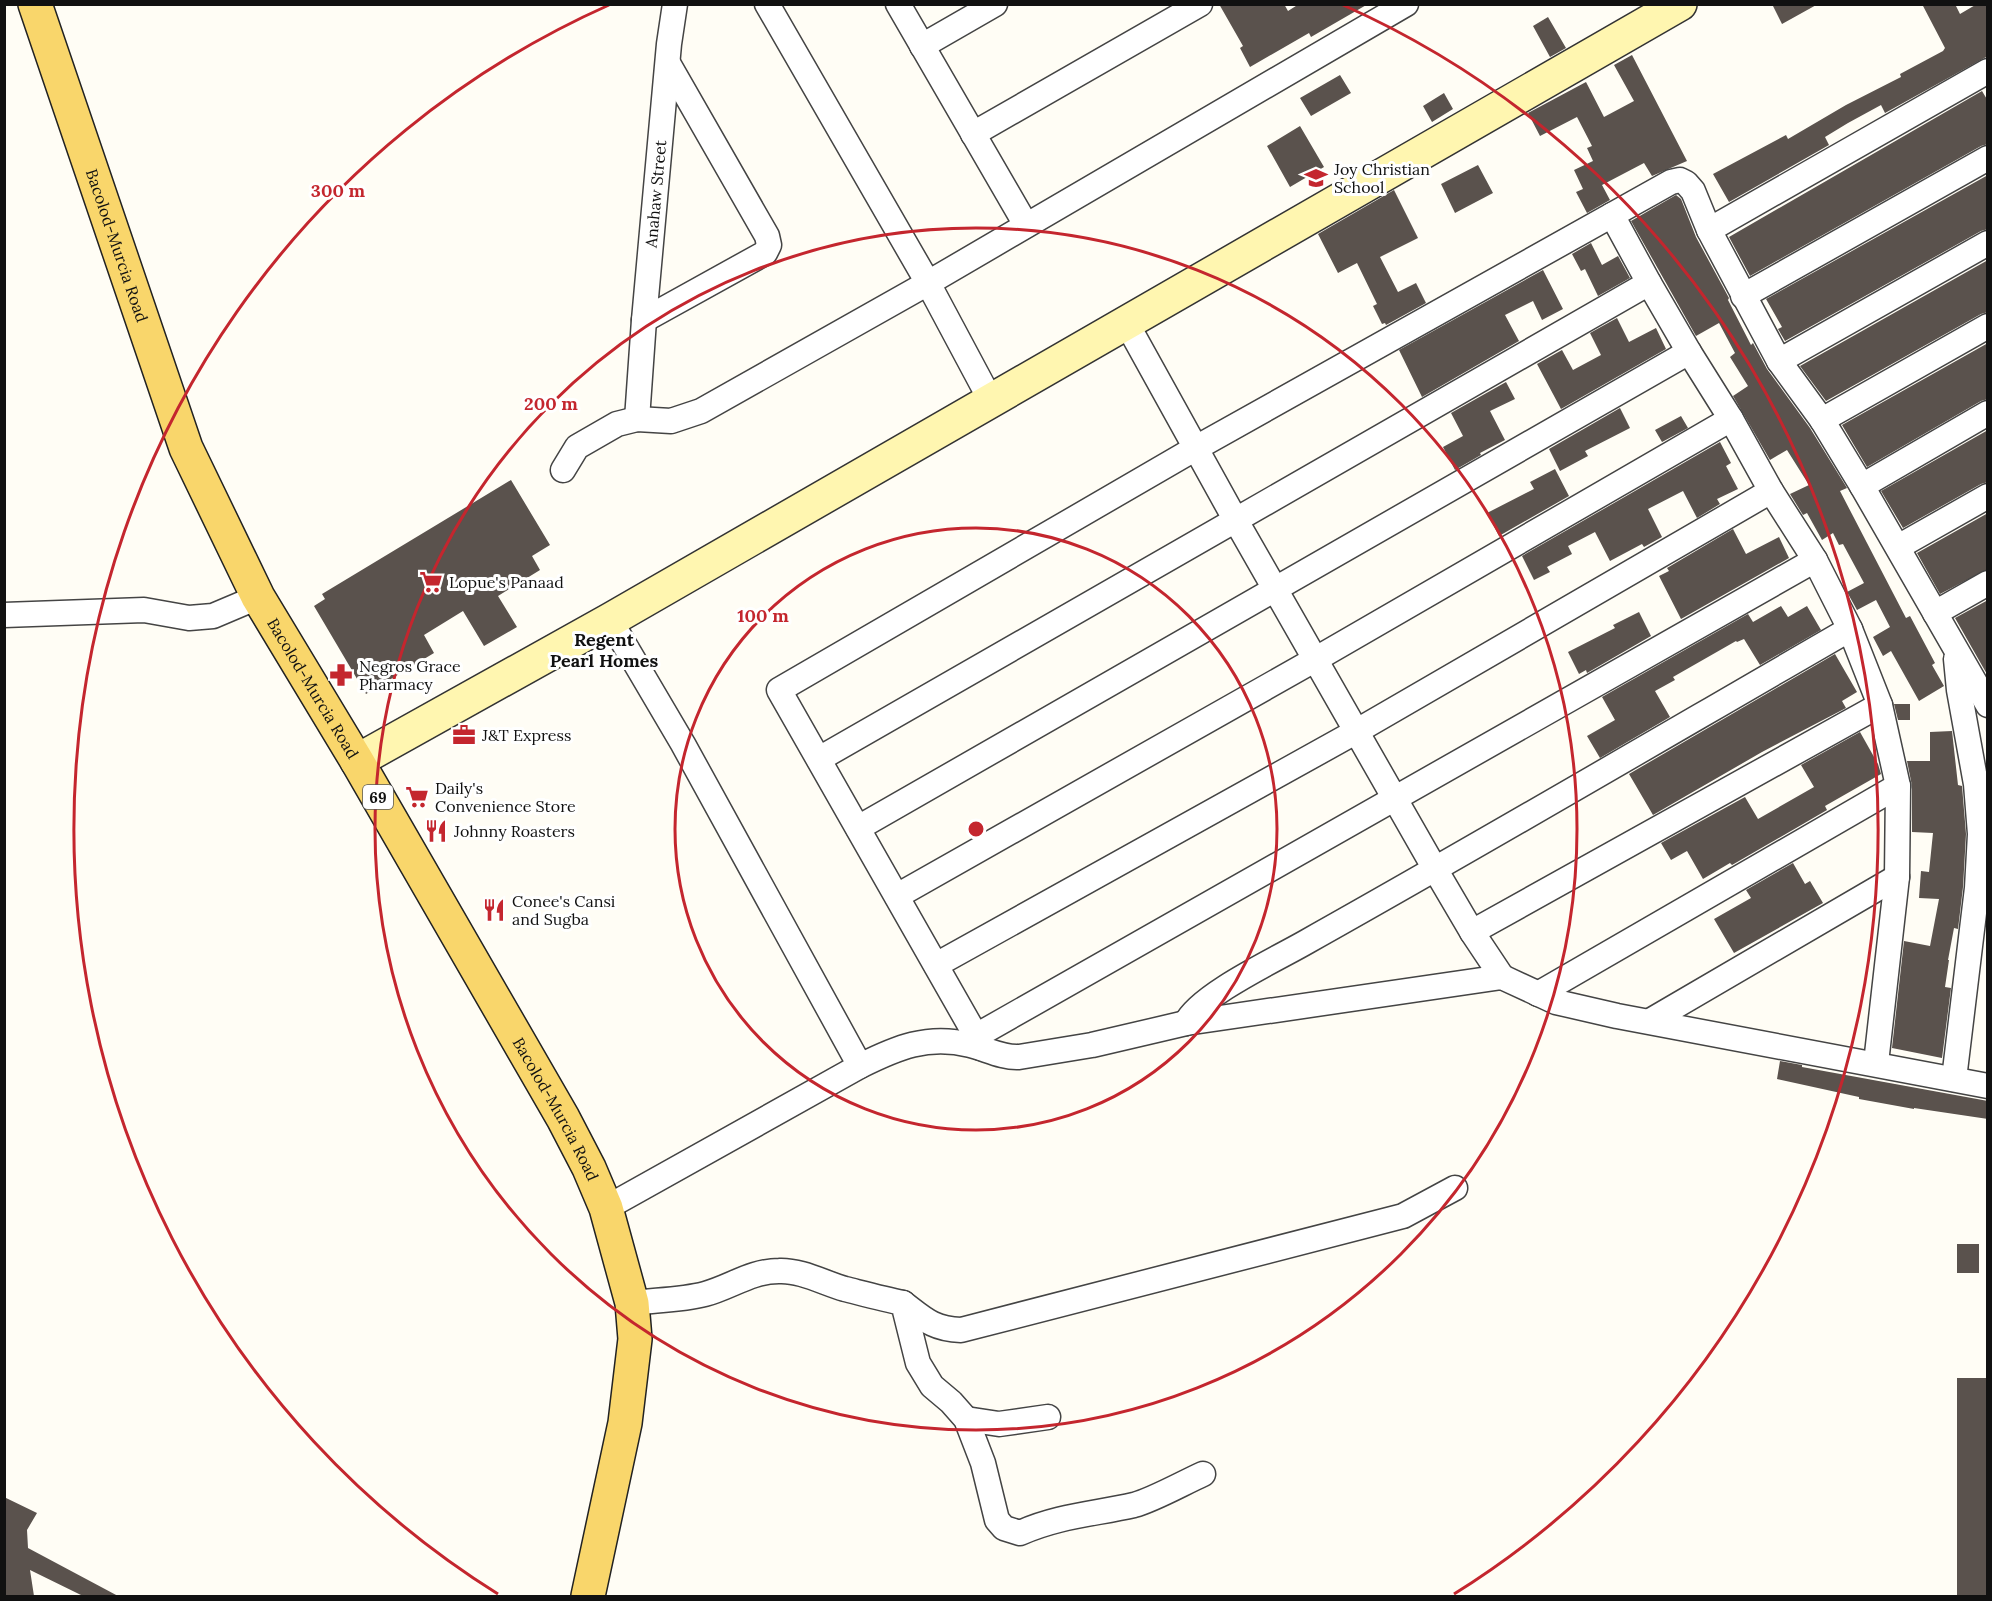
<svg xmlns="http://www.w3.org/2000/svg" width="1992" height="1601" font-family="Lora,serif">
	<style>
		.building { fill: #5a524d }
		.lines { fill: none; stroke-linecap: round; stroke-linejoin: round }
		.street-casing { stroke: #444; stroke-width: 27 }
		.secondary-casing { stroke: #333; stroke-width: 36 }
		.primary-casing { stroke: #222; stroke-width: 36 }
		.street { stroke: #fff; stroke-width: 24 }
		.secondary { stroke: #fff6b0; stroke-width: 33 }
		.primary { stroke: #f9d66b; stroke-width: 33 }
		.ring { fill: none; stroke: #c4262e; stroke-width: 3 }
		.labels { text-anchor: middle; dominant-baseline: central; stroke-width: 6; stroke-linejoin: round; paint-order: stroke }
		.shield { fill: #fff; stroke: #585858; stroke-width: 1.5 }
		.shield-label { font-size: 15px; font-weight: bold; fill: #111 }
		.poi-label { font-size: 16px; fill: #111; stroke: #fff; text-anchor: start }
		.street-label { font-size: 16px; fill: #111; stroke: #fff }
		.neighbourhood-label { font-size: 18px; font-weight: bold; fill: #111; stroke: #fff }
		.centre { fill: #c4262e; stroke: #fff; stroke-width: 3 }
		.ring-label { font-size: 18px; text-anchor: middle; font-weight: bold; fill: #c4262e; stroke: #fff; stroke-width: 6; stroke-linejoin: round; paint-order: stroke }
	</style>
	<rect width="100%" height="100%" fill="#fffdf5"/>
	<path class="building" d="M 1219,4 L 1284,4 L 1288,11 L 1299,4 L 1368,4 L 1311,37 L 1309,33 L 1250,67 L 1240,48 L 1243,46 Z
		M 1772,4 L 1818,4 L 1782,24 Z
		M 1922,4 L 1955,4 L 1960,14 L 1977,4 L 1988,4 L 1988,56 L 1885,113 L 1881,105 L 1848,123 L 1825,137 L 1829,145 L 1729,202 L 1713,174 L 1786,135 L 1788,139 L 1846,105 L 1901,77 L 1900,74 L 1943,51 L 1945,48 Z
		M 1548,17 L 1566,48 L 1550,57 L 1533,26 Z
		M 1632,55 L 1687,161 L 1652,176 L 1644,163 L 1602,185 L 1610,200 L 1587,213 L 1576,192 L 1583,189 L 1574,170 L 1593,161 L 1587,148 L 1592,146 L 1577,117 L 1540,136 L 1528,113 L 1586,82 L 1604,117 L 1634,101 L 1614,65 Z
		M 1340,75 L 1351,93 L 1311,116 L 1300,98 Z
		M 1982,91 L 1988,101 L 1988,144 L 1981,146 L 1750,276 L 1729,237 Z
		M 1444,93 L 1453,109 L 1432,122 L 1423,106 Z
		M 1300,126 L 1324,167 L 1290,187 L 1267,146 Z
		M 1478,165 L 1493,193 L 1455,213 L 1441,184 Z
		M 1988,175 L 1988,229 L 1981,231 L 1785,341 L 1778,329 L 1782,327 L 1766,299 Z
		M 1394,190 L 1418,238 L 1380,257 L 1398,292 L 1416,283 L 1426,303 L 1386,325 L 1385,323 L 1382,324 L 1373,306 L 1377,304 L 1357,263 L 1338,273 L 1318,234 Z
		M 1676,195 L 1681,199 L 1696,237 L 1729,298 L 1728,300 L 1751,345 L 1753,343 L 1767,369 L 1810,428 L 1847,488 L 1840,491 L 1906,618 L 1910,616 L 1935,663 L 1932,665 L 1944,686 L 1919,701 L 1891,651 L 1883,656 L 1873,637 L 1890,627 L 1876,600 L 1857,610 L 1847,592 L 1864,583 L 1843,544 L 1839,545 L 1833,533 L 1822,540 L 1807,513 L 1803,515 L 1790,494 L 1809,485 L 1787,450 L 1770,460 L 1733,396 L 1748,386 L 1730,357 L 1735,353 L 1719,323 L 1696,336 L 1631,221 Z
		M 1591,243 L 1602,265 L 1618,256 L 1630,278 L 1598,296 L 1585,269 L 1581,271 L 1572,254 Z
		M 1988,260 L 1988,312 L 1981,314 L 1826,401 L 1800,366 Z
		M 1543,270 L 1563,309 L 1542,320 L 1533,301 L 1505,315 L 1519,341 L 1422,397 L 1399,350 Z
		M 1617,318 L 1629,342 L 1656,328 L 1666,349 L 1561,409 L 1537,364 L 1562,350 L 1573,370 L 1601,355 L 1590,333 Z
		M 1988,343 L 1988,399 L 1981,401 L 1867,467 L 1842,425 Z
		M 1506,382 L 1515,399 L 1490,411 L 1505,440 L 1480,453 L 1481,455 L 1455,470 L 1443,447 L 1463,436 L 1451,413 Z
		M 1620,408 L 1630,428 L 1585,451 L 1588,456 L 1560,471 L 1549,449 Z
		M 1681,416 L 1688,428 L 1662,442 L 1655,430 Z
		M 1988,430 L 1988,482 L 1981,484 L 1903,528 L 1881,491 Z
		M 1720,442 L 1731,463 L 1726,466 L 1738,489 L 1717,499 L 1720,504 L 1697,518 L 1683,491 L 1648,509 L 1662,537 L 1644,547 L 1642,544 L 1610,561 L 1595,532 L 1568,546 L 1572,554 L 1547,567 L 1550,572 L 1534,580 L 1522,556 Z
		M 1555,469 L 1569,496 L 1499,536 L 1487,513 L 1534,489 L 1530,482 Z
		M 511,480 L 550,545 L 532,556 L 540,570 L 498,596 L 517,627 L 484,646 L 463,611 L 424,635 L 434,653 L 366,694 L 314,606 L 325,599 L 322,594 Z
		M 1988,513 L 1988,569 L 1940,594 L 1917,553 Z
		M 1733,529 L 1746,554 L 1779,537 L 1789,558 L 1681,619 L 1659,576 L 1669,571 L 1667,568 Z
		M 1988,600 L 1988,676 L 1955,618 Z
		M 1781,606 L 1788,617 L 1807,606 L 1821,630 L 1760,665 L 1744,639 L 1737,642 L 1736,641 L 1673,677 L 1675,680 L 1655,691 L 1670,717 L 1600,758 L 1587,736 L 1615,720 L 1602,697 L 1748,614 L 1753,622 Z
		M 1639,612 L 1651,636 L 1587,673 L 1586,670 L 1579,674 L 1568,652 L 1615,628 L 1613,625 Z
		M 1835,654 L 1857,692 L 1842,701 L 1846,708 L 1762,752 L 1653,815 L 1629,774 Z
		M 1894,704 L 1910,704 L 1910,720 L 1898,720 Z
		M 1952,731 L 1958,785 L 1962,786 L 1966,834 L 1963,887 L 1958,929 L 1954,928 L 1948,960 L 1949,960 L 1945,987 L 1951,988 L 1942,1058 L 1892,1048 L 1904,941 L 1930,946 L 1939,899 L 1919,898 L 1921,871 L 1929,872 L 1933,833 L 1912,832 L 1912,786 L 1907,761 L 1930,761 L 1930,732 Z
		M 1860,732 L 1878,764 L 1881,774 L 1825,806 L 1827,810 L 1803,824 L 1732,865 L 1730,863 L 1703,879 L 1687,851 L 1671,860 L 1661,843 L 1745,797 L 1758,819 L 1814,787 L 1801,765 Z
		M 1793,863 L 1805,884 L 1810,881 L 1823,903 L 1734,953 L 1714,919 L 1751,898 L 1746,890 Z
		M 1780,1061 L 1802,1065 L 1802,1067 L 1988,1101 L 1988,1119 L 1914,1108 L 1914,1109 L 1859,1099 L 1859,1097 L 1777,1079 Z
		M 1957,1244 L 1979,1244 L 1979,1273 L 1957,1273 Z
		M 1957,1378 L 1988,1378 L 1988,1596 L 1957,1596 Z
		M 4,1497 L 37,1513 L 27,1530 L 28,1548 L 118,1596 L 83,1596 L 30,1570 L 34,1596 L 4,1596 Z"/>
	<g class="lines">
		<g class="street-casing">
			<g id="street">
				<path d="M 767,4 L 928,283 L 991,401"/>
				<path d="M 898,4 L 1026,225"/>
				<path d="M 922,46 L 995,4"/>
				<path d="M 973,134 L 1200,4"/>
				<path d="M 1612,215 L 1649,283 L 1689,352 L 1731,419 L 1771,491 L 1815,560 L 1850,629 L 1880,705 L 1898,786 L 1897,877 L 1876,1063"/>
				<path d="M 1709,230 L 1988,71"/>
				<path d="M 1743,296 L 1988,158"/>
				<path d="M 644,320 L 765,253 L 769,245 L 767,236 L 669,65"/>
				<path d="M 1127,324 L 1235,519 L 1435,869 L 1472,932 L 1502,977"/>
				<path d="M 1779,361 L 1988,243"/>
				<path id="s1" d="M 637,419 L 644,320 L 669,44 L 675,4"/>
				<path d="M 1822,420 L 1988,326"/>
				<path d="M 563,470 L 577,447 L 617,424 L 637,419 L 671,421 L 701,411 L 928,283 L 1406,4"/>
				<path d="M 1862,486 L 1988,413"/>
				<path d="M 1898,547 L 1988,496"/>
				<path d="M 1935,613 L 1988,583"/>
				<path d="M 4,615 L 144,610 L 189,618 L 213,616 L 258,597"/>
				<path d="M 610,620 L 683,744 L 860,1066"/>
				<path d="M 819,759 L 1649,283"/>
				<path d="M 858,828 L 1689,352"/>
				<path d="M 897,896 L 1316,659 L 1731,419"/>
				<path d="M 1472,932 L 1880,705"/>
				<path d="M 936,965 L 1357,731 L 1771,491"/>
				<path d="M 1538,994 L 1898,786"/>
				<path d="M 1650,1021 L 1897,877"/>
				<path d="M 1186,1023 C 1199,995 1279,958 1308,941 C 1490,839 1670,733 1850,629"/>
				<path d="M 976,1036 L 1815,560"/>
				<path d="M 981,1048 L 976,1036 L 779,690 L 1196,448 L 1671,182 L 1680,180 L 1686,183 L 1693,191 L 1709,230 L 1779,361 L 1822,420 L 1862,486 L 1988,705"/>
				<path d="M 1954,1079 L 1977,888 L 1980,834 L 1976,784 L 1959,690 L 1956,659"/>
				<path d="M 606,1208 L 860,1066 C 896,1048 928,1034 970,1045 C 986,1049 1003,1058 1019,1057 L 1092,1045 L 1186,1023 L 1502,977 L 1556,1002 L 1617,1016 L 1988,1086"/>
				<path d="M 632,1303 C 656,1300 682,1300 705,1294 C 731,1287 751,1271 779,1271 C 801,1270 824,1283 845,1289 C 865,1294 884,1299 903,1303 L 918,1363 L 932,1386 L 951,1402 L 966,1419 L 983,1463 L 997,1520 L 1004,1528 L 1020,1533 C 1058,1516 1094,1514 1134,1505 C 1153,1500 1183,1483 1203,1474"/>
				<path d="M 903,1303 C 924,1319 933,1329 961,1330 L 1403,1216 L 1455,1188"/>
				<path d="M 966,1419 L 999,1424 L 1048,1417"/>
			</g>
		</g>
		<g class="secondary-casing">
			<path id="secondary" d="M 357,761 L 610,620 L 1680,4"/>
		</g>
		<g class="primary-casing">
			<g id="primary">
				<path id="s2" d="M 35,4 L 186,448 L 258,597 L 357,761 L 563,1118 L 589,1168 L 606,1208 L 632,1303 L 635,1339 L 625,1423 L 588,1596"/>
			</g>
		</g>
		<use href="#street" class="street"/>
		<use href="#secondary" class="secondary"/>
		<use href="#primary" class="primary"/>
	</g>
	<g class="ring">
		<circle cx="976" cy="829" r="301"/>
		<circle cx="976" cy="829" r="601"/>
		<path d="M498 1594A902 902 0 0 1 609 5M1343 5A902 902 0 0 1 1454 1594"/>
	</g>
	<defs>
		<g id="school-bare" transform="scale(1.8)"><path d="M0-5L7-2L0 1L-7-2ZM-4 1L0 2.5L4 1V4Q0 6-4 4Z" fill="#c4262e" stroke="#fff" stroke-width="2.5" paint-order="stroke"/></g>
		<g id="supermarket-bare" transform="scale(1.8)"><path d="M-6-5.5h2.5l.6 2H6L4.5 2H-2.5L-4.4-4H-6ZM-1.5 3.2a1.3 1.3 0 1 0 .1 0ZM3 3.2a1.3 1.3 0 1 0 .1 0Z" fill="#c4262e" stroke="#fff" stroke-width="2.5" paint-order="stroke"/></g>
		<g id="pharmacy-bare" transform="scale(1.8)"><path d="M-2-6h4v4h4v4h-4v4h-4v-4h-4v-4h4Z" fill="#c4262e" stroke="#fff" stroke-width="2.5" paint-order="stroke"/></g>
		<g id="office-bare" transform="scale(1.8)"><path d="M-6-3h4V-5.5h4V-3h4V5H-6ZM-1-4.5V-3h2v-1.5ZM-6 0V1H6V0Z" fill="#c4262e" stroke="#fff" stroke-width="2.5" paint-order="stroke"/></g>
		<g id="restaurant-bare" transform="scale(1.8)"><path d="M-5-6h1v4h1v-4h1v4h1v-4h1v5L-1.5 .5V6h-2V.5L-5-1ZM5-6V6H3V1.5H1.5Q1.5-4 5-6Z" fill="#c4262e" stroke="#fff" stroke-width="2.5" paint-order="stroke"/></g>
	</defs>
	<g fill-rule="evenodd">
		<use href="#school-bare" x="1316" y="178"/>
		<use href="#supermarket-bare" x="431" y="582"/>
		<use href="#pharmacy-bare" x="341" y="675"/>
		<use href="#office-bare" x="464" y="735"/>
		<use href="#supermarket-bare" x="417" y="797"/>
		<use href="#restaurant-bare" x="436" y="831"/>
		<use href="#restaurant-bare" x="494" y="910"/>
	</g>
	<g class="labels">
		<rect class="shield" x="363" y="785" width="30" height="24" rx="4.5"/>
		<g class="shield-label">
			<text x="378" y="797">69</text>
		</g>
		<g class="poi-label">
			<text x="1334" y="169">Joy Christian<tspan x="1334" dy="18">School</tspan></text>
			<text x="449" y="582">Lopue's Panaad</text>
			<text x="359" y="666">Negros Grace<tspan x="359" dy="18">Pharmacy</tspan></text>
			<text x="482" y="735">J&amp;T Express</text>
			<text x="435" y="788">Daily's<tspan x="435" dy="18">Convenience Store</tspan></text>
			<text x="454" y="831">Johnny Roasters</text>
			<text x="512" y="901">Conee's Cansi<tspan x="512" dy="18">and Sugba</tspan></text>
		</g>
		<g class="street-label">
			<text stroke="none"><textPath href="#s1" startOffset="226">Anahaw Street</textPath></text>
			<text stroke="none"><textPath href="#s2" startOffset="255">Bacolod-Murcia Road</textPath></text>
			<text stroke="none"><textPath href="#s2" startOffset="741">Bacolod-Murcia Road</textPath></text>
			<text stroke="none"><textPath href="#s2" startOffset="1227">Bacolod-Murcia Road</textPath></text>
		</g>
		<g class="neighbourhood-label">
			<text x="604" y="639">Regent<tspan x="604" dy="21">Pearl Homes</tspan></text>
		</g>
	</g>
	<circle cx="976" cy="829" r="9" class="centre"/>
	<g class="ring-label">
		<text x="338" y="197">300 m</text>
		<text x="551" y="410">200 m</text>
		<text x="763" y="622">100 m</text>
	</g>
	<rect width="1992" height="1601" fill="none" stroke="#111111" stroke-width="12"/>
</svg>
